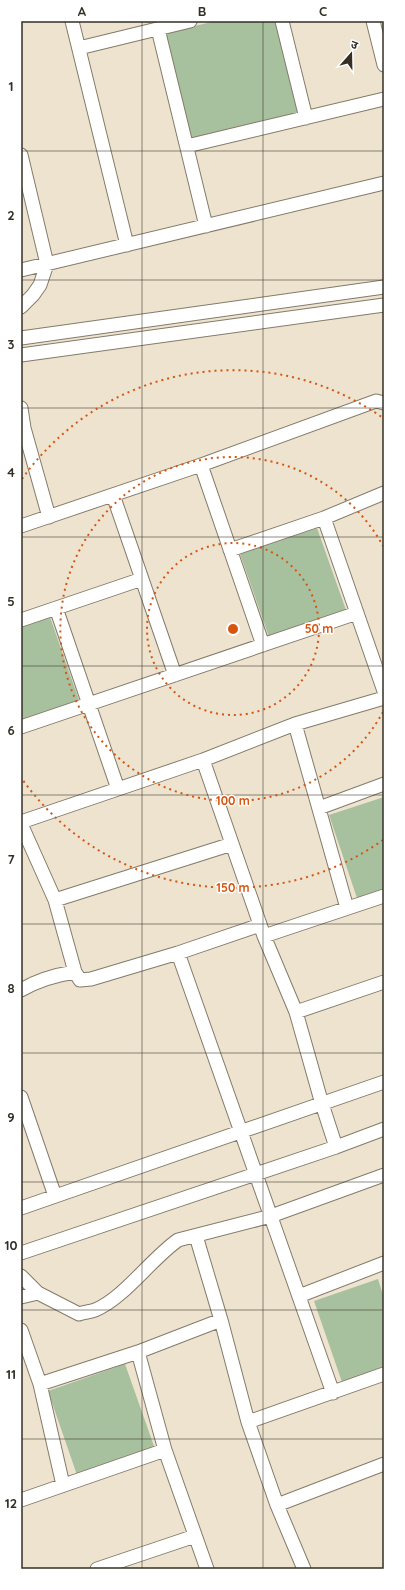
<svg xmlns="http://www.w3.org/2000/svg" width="405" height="1590" font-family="Quicksand,'Noto Sans Devanagari',sans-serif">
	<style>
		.green { fill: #a7c09e }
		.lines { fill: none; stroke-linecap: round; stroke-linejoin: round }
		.minor-casing { stroke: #847b69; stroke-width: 15 }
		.minor { stroke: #fff; stroke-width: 13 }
		.grid { fill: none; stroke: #332f27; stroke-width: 1; stroke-opacity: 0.55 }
		.ring { fill: none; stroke: #d6550f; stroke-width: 2; stroke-dasharray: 2 4 }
		.centre { fill: #d6550f; stroke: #fff; stroke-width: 2 }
		.ring-label { font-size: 12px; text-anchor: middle; font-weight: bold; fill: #d6550f; stroke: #fff; stroke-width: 3; stroke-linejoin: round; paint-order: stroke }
		.neatline { fill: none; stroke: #332f27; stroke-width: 1.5 }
		.grid-label { font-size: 13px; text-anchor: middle; font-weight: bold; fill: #332f27 }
	</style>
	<rect width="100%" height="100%" fill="#ede3cf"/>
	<path class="green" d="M 216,21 L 276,21 L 300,115 L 191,141 L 165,33 Z
		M 317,528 L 346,610 L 269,637 L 240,554 Z
		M 50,617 L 79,700 L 21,720 L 21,627 Z
		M 384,797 L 384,889 L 357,898 L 329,815 Z
		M 378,1279 L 384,1298 L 384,1371 L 343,1385 L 314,1301 Z
		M 125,1364 L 155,1449 L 77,1475 L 48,1391 Z"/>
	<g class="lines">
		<g class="minor-casing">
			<path id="minor" d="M 72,21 L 127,245
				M 282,21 L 306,118
				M 373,21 L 384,65
				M 158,29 L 206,226
				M 79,48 L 190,21
				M 187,146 L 384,99
				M 21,155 L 47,264 L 40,285 L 33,295 L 21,307
				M 21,270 L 384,183
				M 21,338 L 384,287
				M 21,355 L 384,305
				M 21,408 L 24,428 L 49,517
				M 201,465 L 263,645
				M 113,495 L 175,675
				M 324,518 L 384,691
				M 21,526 L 201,465 L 376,401 L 384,403
				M 230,550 L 324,518 L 384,493
				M 56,608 L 118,789
				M 21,620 L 142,579
				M 295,724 L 347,908
				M 21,727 L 357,613
				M 203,760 L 264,936 L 296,1012 L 322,1104 L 336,1147
				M 319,808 L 384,784
				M 21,822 L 203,760 L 295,724 L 384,698
				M 21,824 L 55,900 L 75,972 L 80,980 L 91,979 L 178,953 L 260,925
				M 55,900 L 232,844
				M 264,936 L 384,896
				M 178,953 L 333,1393
				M 21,990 C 38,980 55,975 75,972
				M 296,1012 L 384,982
				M 21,1097 L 55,1196
				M 21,1208 L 384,1082
				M 196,1236 L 221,1320 L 248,1422 L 277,1505 L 304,1569
				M 21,1253 L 336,1147 L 384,1129
				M 21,1276 L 38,1293
				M 299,1296 L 384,1263
				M 21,1297 L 38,1293 L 79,1314 C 84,1312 90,1312 95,1310 C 123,1299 151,1259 178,1240 L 271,1216 L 384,1175
				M 21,1330 L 40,1384 L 63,1485
				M 138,1352 L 165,1450 L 207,1569
				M 40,1384 L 138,1352 L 221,1320
				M 248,1422 L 384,1374
				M 21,1500 L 165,1450
				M 277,1505 L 384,1464
				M 97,1569 L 195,1536"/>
		</g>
		<use href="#minor" class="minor"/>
	</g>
	<path class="grid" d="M 142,21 L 142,1569M 263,21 L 263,1569M 21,151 L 384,151M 21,280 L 384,280M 21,408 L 384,408M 21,537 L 384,537M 21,666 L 384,666M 21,795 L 384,795M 21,924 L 384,924M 21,1053 L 384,1053M 21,1182 L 384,1182M 21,1310 L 384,1310M 21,1439 L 384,1439"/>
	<g class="ring">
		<circle cx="233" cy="629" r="86"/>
		<path d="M383 712A172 172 0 1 1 383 546"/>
		<path d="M383 840A259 259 0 0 1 22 779M22 479A259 259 0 0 1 383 418"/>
	</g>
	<circle cx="233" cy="629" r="6" class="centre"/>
	<g class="ring-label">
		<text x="319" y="633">50 m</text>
		<text x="233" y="805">100 m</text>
		<text x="233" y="892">150 m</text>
	</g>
	<rect width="405" height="1590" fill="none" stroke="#ffffff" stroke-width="44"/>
	<g transform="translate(351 54) rotate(20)" stroke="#ffffff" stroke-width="3" paint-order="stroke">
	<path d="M0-3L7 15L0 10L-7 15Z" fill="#332f27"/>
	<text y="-6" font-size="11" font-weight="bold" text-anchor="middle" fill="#332f27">उ</text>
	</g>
	<rect x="22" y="22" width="361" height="1546" class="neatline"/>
	<g class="grid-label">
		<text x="82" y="16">A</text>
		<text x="202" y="16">B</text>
		<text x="323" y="16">C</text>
		<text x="11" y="91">1</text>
		<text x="11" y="220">2</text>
		<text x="11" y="349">3</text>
		<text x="11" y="477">4</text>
		<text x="11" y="606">5</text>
		<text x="11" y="735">6</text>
		<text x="11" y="864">7</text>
		<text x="11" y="993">8</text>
		<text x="11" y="1122">9</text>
		<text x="11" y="1250">10</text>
		<text x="11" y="1379">11</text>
		<text x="11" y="1508">12</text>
	</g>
</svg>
